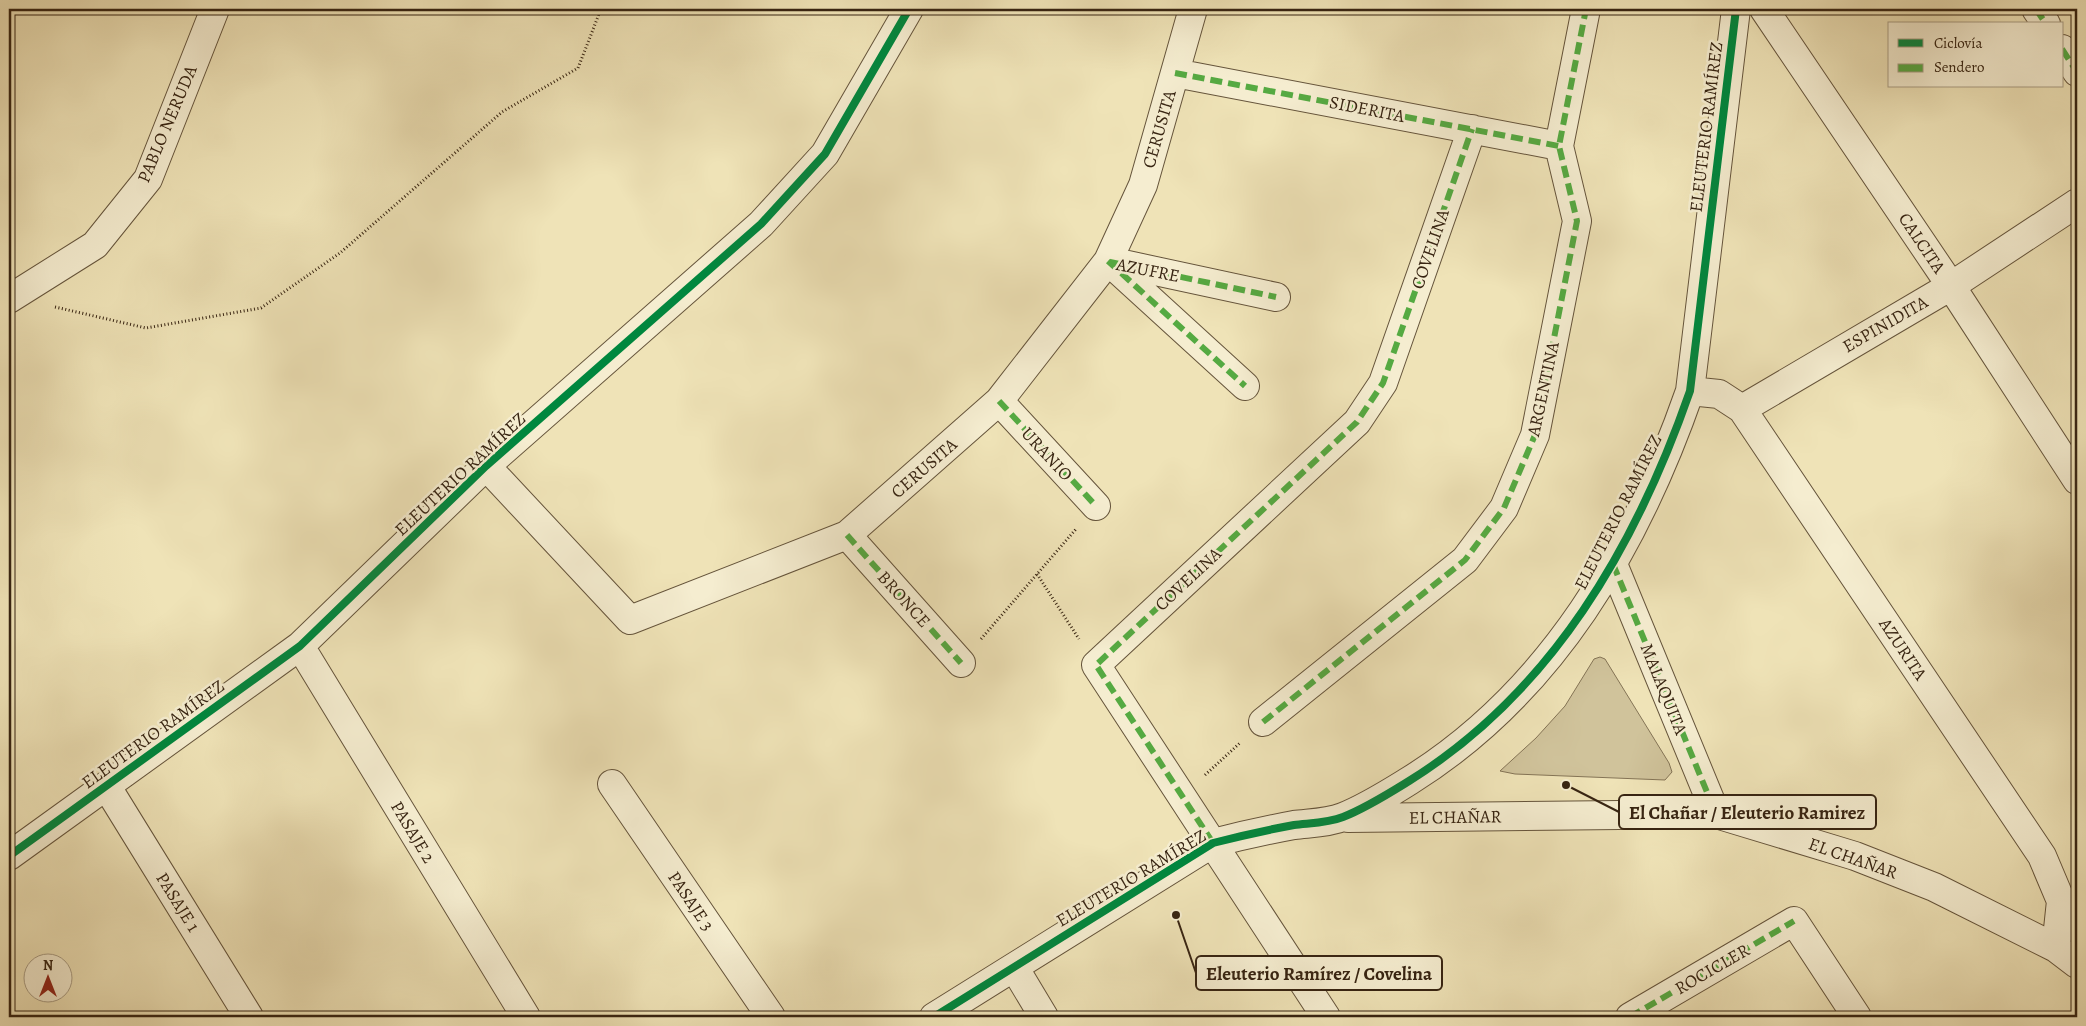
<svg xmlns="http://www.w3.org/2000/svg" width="2086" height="1026" font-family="Alegreya,serif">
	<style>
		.green { fill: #d0c39b; stroke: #847456 }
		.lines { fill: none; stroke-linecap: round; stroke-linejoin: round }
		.minor-casing { stroke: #65543b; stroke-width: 30 }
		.path { stroke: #372412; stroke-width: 3; stroke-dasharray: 1 2.5; stroke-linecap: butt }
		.minor { stroke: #f5edd0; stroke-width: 28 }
		.quiet { stroke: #55aa42; stroke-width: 6; stroke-dasharray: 12 6; stroke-linecap: butt }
		.cycleway-casing { stroke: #f5edd0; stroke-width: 11 }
		.cycleway { stroke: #00873e; stroke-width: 8 }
		.labels { text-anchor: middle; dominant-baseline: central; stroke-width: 5; stroke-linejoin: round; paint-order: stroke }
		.street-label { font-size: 18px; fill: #372412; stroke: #f5edd0 }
		.leader { fill: none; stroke: #372412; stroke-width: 2 }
		.callout-dot { fill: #372412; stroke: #f5edd0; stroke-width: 2 }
		.callout { fill: #f5edd0; stroke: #372412; stroke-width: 2 }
		.callout-label { font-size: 19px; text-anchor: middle; font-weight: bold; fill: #372412 }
	</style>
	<rect width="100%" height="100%" fill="#efe3b7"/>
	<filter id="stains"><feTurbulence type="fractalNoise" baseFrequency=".004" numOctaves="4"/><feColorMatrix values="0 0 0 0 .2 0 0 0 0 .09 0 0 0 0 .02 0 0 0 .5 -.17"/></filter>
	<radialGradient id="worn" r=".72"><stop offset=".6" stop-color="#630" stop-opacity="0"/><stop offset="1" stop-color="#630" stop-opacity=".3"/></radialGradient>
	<path class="green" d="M 1600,657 L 1605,659 L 1669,763 L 1672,772 L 1665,780 L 1515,774 L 1500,771 L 1536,738 L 1565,706 L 1594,659 Z"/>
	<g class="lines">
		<g class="minor-casing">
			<path id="minor" d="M 1764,9 L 1951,286 L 2077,480
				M 2036,9 L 2046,24
				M 2062,49 L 2077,72
				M 1175,73 L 1559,146
				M 1108,261 L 1245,386
				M 1109,261 L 1276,297
				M 9,299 L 95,245 L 148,179 L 215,9
				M 1690,391 L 1719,394 L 1742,409 L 2042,856 L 2061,901 L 2056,948
				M 999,401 L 1096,506
				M 1742,409 L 1951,286 L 2077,203
				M 486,466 L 630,620 L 847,535 L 999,401 L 1108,261 L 1143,185 L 1193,9
				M 847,535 L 961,663
				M 1613,564 L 1716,814
				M 300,646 L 526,1017
				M 1263,722 L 1465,560 L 1504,508 L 1535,435 L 1577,221 L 1559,146 L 1586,9
				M 612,784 L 771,1017
				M 107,787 L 249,1017
				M 1348,818 L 1716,814 L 1855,856 L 1934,887 L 2056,948 L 2077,964
				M 9,856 L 300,646 L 486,466 L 761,224 L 825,154 L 909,9
				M 1014,967 L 1044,1017
				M 934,1017 L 1213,843 C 1240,836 1267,830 1294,825 C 1310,823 1328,823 1343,817 C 1366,808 1388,794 1409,781 C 1552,692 1636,546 1690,391 L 1736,9
				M 1326,1017 L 1096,665 L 1357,422 L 1383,383 L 1472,129
				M 1630,1017 L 1794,921 L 1857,1017"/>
		</g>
		<path class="path" d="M 55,307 L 146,328 L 261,308 L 340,253 L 502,112 L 578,68 L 601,9
			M 1037,574 L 1079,639
			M 981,639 L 1076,529
			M 1205,775 L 1241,742"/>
		<use href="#minor" class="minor"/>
		<path class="quiet" d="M 2036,9 L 2046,24
			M 2062,49 L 2077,72
			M 1175,73 L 1559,146
			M 1108,261 L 1245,386
			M 1110,262 L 1276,297
			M 999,401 L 1096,506
			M 847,535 L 961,663
			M 1613,564 L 1716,814
			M 1263,722 L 1465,560 L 1504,508 L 1535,435 L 1577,221 L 1559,146 L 1586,9
			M 1213,843 L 1096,665 L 1357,422 L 1383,383 L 1472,129
			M 1630,1017 L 1794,921"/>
		<g class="cycleway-casing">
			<path id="cycleway" d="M 9,856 L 300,646 L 486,466 L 761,224 L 825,154 L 909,9
				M 934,1017 L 1213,843 C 1240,836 1267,830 1294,825 C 1310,823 1328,823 1343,817 C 1366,808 1388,794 1409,781 C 1552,692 1636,546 1690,391 L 1736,9"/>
		</g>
		<use href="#cycleway" class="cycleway"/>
	</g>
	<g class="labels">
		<g class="street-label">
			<text transform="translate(1367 109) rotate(11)">SIDERITA</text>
			<text transform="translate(167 124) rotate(-67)">PABLO NERUDA</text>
			<text transform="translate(1706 127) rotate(-83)">ELEUTERIO RAMÍREZ</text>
			<text transform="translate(1159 129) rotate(-74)">CERUSITA</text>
			<text transform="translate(1922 243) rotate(56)">CALCITA</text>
			<text transform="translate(1430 249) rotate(-71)">COVELINA</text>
			<text transform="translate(1148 270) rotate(11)">AZUFRE</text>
			<text transform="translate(1885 324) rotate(-30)">ESPINIDITA</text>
			<text transform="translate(1543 389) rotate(-78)">ARGENTINA</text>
			<text transform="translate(1047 454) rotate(47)">URANIO</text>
			<text transform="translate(924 468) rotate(-41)">CERUSITA</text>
			<text transform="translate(460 474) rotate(-43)">ELEUTERIO RAMÍREZ</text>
			<text transform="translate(1618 512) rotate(-63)">ELEUTERIO RAMÍREZ</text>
			<text transform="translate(1188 579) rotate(-43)">COVELINA</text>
			<text transform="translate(904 599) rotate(48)">BRONCE</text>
			<text transform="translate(1903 649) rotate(56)">AZURITA</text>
			<text transform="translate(1664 689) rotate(68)">MALAQUITA</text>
			<text transform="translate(153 734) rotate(-36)">ELEUTERIO RAMÍREZ</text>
			<text transform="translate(1455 817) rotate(-1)">EL CHAÑAR</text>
			<text transform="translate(413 832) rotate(59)">PASAJE 2</text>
			<text transform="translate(1853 858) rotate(19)">EL CHAÑAR</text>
			<text transform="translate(1131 878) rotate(-31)">ELEUTERIO RAMÍREZ</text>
			<text transform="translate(691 901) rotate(56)">PASAJE 3</text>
			<text transform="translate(178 902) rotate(58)">PASAJE 1</text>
			<text transform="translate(1712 969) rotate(-30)">ROCICLER</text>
		</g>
	</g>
	<path class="leader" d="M1566 785L1619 812M1176 915L1196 973"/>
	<g class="callout-dot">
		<circle cx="1566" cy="785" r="5"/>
		<circle cx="1176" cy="915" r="5"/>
	</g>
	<g class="callout">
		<rect x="1619" y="795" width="257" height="34" rx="5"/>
		<rect x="1196" y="956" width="246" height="34" rx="5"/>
	</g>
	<g class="callout-label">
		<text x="1747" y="819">El Chañar / Eleuterio Ramirez</text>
		<text x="1319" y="980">Eleuterio Ramírez / Covelina</text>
	</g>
	<rect width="2086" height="1026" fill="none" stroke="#efe3b7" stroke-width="30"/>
	<rect x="10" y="10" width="2066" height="1006" fill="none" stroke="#372412" stroke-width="2.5"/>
	<rect x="15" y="15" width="2056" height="996" fill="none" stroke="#372412"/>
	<rect x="1888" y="22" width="175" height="65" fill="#f5edd0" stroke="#a99d84"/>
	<rect x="1898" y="39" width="25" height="8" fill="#00873e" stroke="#a99d84"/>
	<text x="1934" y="48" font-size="15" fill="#372412">Ciclovía</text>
	<rect x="1898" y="64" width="25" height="8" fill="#55aa42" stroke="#a99d84"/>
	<text x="1934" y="72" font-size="15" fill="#372412">Sendero</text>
	<g transform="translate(48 978)"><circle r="24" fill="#f5edd0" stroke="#a99d84"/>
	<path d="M0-4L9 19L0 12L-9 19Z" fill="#8f2418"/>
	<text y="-8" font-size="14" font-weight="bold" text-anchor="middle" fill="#372412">N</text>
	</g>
	<rect width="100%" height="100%" filter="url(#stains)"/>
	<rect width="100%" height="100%" fill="url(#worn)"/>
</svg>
